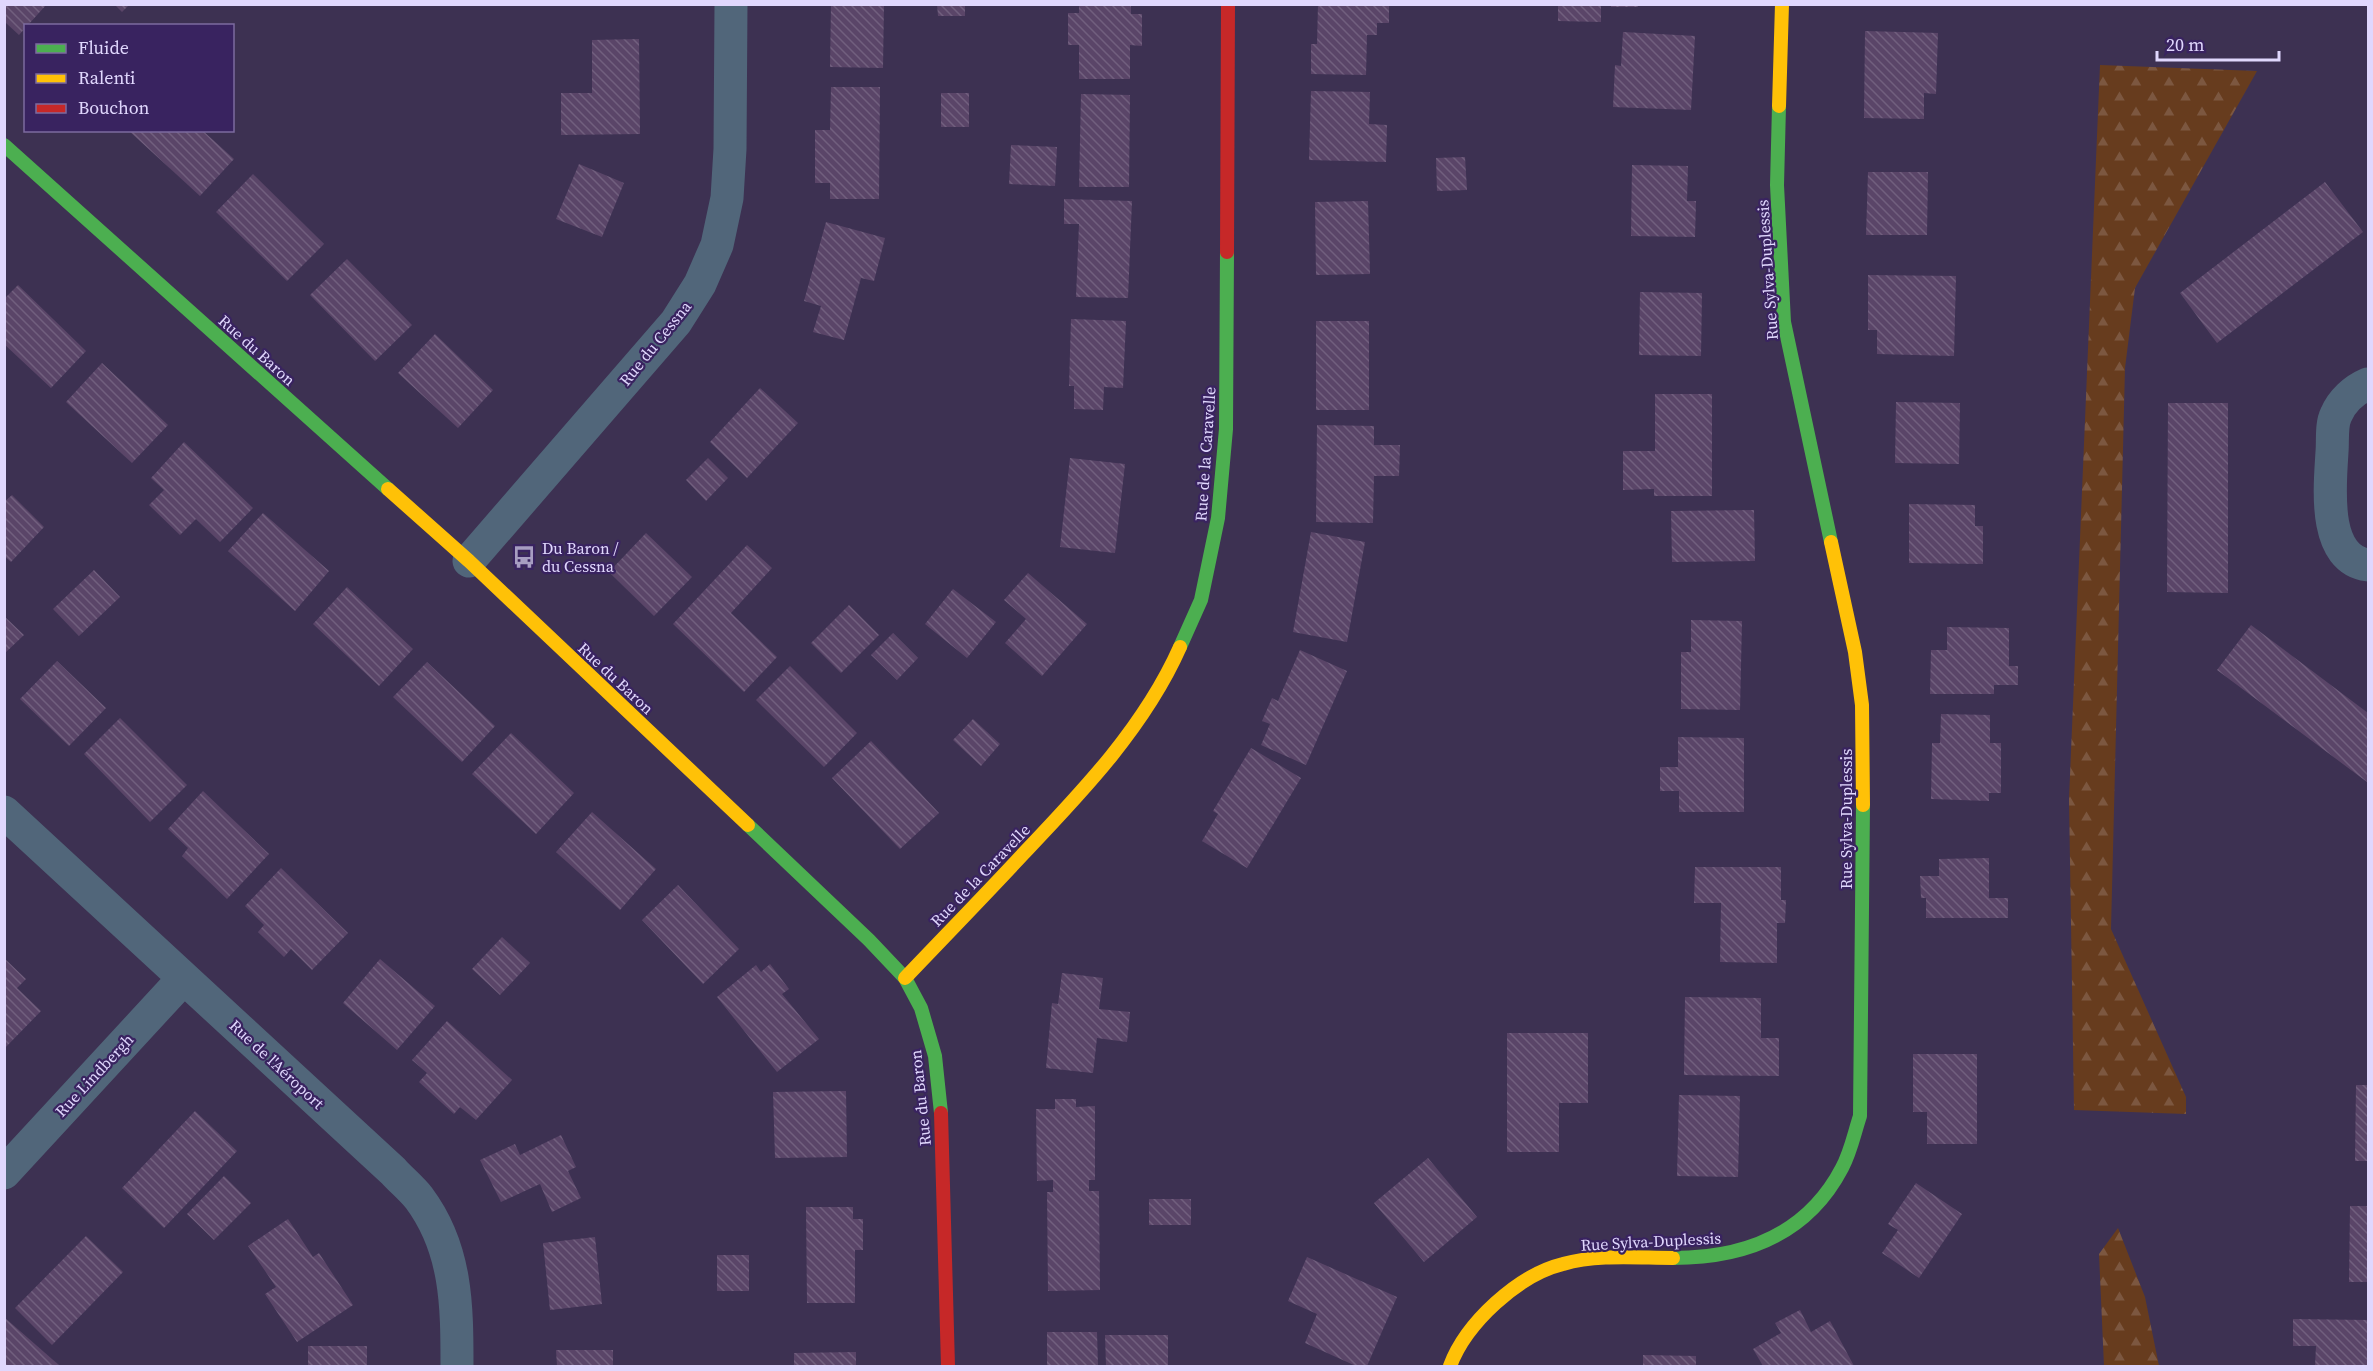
<svg xmlns="http://www.w3.org/2000/svg" width="2373" height="1371" font-family="'Source Serif 4',serif">
	<style>
		.forest { fill: url(#forest-firs) }
		.building { fill: url(#building-back-hatch) }
		.lines { fill: none; stroke-linecap: round; stroke-linejoin: round }
		.street { stroke: #51667a; stroke-width: 33 }
		.fast { stroke: #4caf50; stroke-width: 14 }
		.slow { stroke: #ffc107; stroke-width: 14 }
		.jam { stroke: #c62828; stroke-width: 14 }
		.labels { text-anchor: middle; dominant-baseline: central; stroke-width: 4.5; stroke-linejoin: round; paint-order: stroke }
		.street-label { font-size: 16px; fill: #e0d7fd; stroke: #392360 }
		.poi-label { font-size: 16px; fill: #e0d7fd; stroke: #392360; text-anchor: start }
	</style>
	<defs>
		<pattern id="forest-firs" width="22" height="20" patternUnits="userSpaceOnUse" patternTransform="scale(1.5)"><rect width="22" height="20" fill="#673c1e"/><path d="M5 1l3.5 6h-7zM16 11l3.5 6h-7z" fill="#7c5740"/></pattern>
		<pattern id="building-back-hatch" width="6" height="6" patternUnits="userSpaceOnUse" patternTransform="scale(1.5)"><rect width="6" height="6" fill="#5a4568"/><path d="M-1 5l2 2M0 0l6 6M5-1l2 2" fill="none" stroke="#715f7e"/></pattern>
	</defs>
	<rect width="100%" height="100%" fill="#3d3152"/>
	<path class="forest" d="M 2100,65 L 2257,71 L 2135,288 L 2125,368 L 2111,929 L 2186,1097 L 2186,1114 L 2074,1110 L 2069,799 Z
		M 2118,1228 L 2145,1297 L 2159,1366 L 2104,1366 L 2099,1254 Z"/>
	<path class="building" d="M 4,4 L 47,4 L 19,35 L 4,21 Z
		M 114,4 L 130,4 L 122,12 Z
		M 831,4 L 884,4 L 883,68 L 830,67 Z
		M 937,4 L 965,4 L 965,16 L 938,16 Z
		M 1079,4 L 1131,4 L 1131,14 L 1142,14 L 1142,46 L 1130,45 L 1130,79 L 1079,79 L 1079,45 L 1068,45 L 1068,13 L 1079,13 Z
		M 1318,4 L 1389,4 L 1389,23 L 1377,23 L 1377,35 L 1367,35 L 1366,75 L 1311,74 L 1311,44 L 1317,44 Z
		M 1611,4 L 1638,4 L 1638,7 L 1611,7 Z
		M 1558,5 L 1601,5 L 1601,22 L 1558,21 Z
		M 1865,31 L 1938,33 L 1936,94 L 1924,93 L 1924,119 L 1864,118 Z
		M 1623,32 L 1695,36 L 1691,110 L 1613,107 L 1615,65 L 1621,66 Z
		M 639,39 L 640,134 L 561,135 L 561,93 L 592,93 L 592,40 Z
		M 831,87 L 880,87 L 879,199 L 830,199 L 830,183 L 815,183 L 815,130 L 830,130 Z
		M 1311,91 L 1370,92 L 1369,124 L 1387,125 L 1386,162 L 1309,160 Z
		M 941,93 L 969,93 L 969,127 L 941,127 Z
		M 1081,94 L 1130,95 L 1129,187 L 1079,187 Z
		M 128,130 L 202,130 L 234,159 L 200,196 Z
		M 1011,145 L 1057,147 L 1055,186 L 1009,184 Z
		M 1465,157 L 1467,190 L 1437,191 L 1436,158 Z
		M 579,164 L 624,183 L 602,237 L 556,219 Z
		M 1632,165 L 1688,166 L 1687,201 L 1696,201 L 1695,237 L 1631,236 Z
		M 1868,172 L 1928,172 L 1927,235 L 1866,235 Z
		M 253,174 L 324,244 L 287,281 L 216,212 Z
		M 2325,182 L 2363,232 L 2217,343 L 2180,293 Z
		M 1064,199 L 1132,201 L 1128,298 L 1076,297 L 1079,224 L 1064,224 Z
		M 1368,201 L 1370,274 L 1316,275 L 1315,202 Z
		M 826,222 L 885,238 L 874,281 L 861,278 L 844,340 L 813,332 L 821,306 L 804,301 Z
		M 347,259 L 412,325 L 375,361 L 310,295 Z
		M 1868,275 L 1956,276 L 1954,356 L 1877,354 L 1877,330 L 1868,330 Z
		M 18,285 L 86,351 L 51,388 L 4,344 L 4,299 Z
		M 1640,292 L 1702,293 L 1701,356 L 1639,355 Z
		M 1071,319 L 1126,321 L 1123,388 L 1104,387 L 1103,410 L 1074,409 L 1074,386 L 1069,386 Z
		M 1316,321 L 1369,321 L 1369,410 L 1316,410 Z
		M 435,334 L 493,390 L 458,428 L 398,373 Z
		M 102,363 L 168,425 L 132,463 L 66,402 Z
		M 760,388 L 798,423 L 747,478 L 710,442 Z
		M 1655,394 L 1712,394 L 1712,496 L 1654,496 L 1654,489 L 1623,490 L 1623,451 L 1655,451 Z
		M 1896,402 L 1960,403 L 1959,464 L 1895,463 Z
		M 2168,403 L 2228,403 L 2228,593 L 2167,592 Z
		M 1317,425 L 1374,426 L 1374,445 L 1400,445 L 1399,476 L 1374,476 L 1373,523 L 1316,522 Z
		M 184,442 L 253,508 L 220,542 L 196,519 L 180,535 L 149,505 L 164,490 L 151,478 Z
		M 708,458 L 728,478 L 706,501 L 686,480 Z
		M 1070,458 L 1125,464 L 1115,553 L 1060,547 Z
		M 12,495 L 44,527 L 11,562 L 4,556 L 4,502 Z
		M 1909,504 L 1975,505 L 1975,526 L 1983,526 L 1983,564 L 1909,563 Z
		M 1754,510 L 1755,561 L 1672,562 L 1671,511 Z
		M 263,513 L 329,571 L 295,611 L 228,551 Z
		M 1311,532 L 1365,542 L 1347,642 L 1293,632 Z
		M 646,533 L 692,577 L 654,616 L 609,572 Z
		M 747,545 L 772,568 L 731,613 L 777,657 L 744,692 L 673,624 Z
		M 94,570 L 120,597 L 79,636 L 53,609 Z
		M 1028,573 L 1087,624 L 1042,676 L 1005,643 L 1026,619 L 1004,600 Z
		M 347,587 L 413,649 L 379,686 L 313,624 Z
		M 953,589 L 996,622 L 967,658 L 925,624 Z
		M 849,605 L 879,635 L 841,673 L 811,643 Z
		M 4,616 L 24,635 L 4,654 Z
		M 1691,620 L 1742,621 L 1740,710 L 1681,709 L 1681,652 L 1691,652 Z
		M 2251,625 L 2368,713 L 2368,780 L 2367,782 L 2217,670 Z
		M 1947,627 L 2009,628 L 2009,666 L 2018,666 L 2018,685 L 1994,685 L 1994,694 L 1930,694 L 1931,650 L 1947,650 Z
		M 893,633 L 918,658 L 897,680 L 871,655 Z
		M 1300,650 L 1347,671 L 1306,765 L 1261,745 L 1270,724 L 1262,721 L 1272,698 L 1278,701 Z
		M 57,661 L 106,708 L 69,746 L 20,699 Z
		M 427,662 L 495,726 L 462,762 L 393,697 Z
		M 790,666 L 857,733 L 824,767 L 756,700 Z
		M 1941,714 L 1990,715 L 1990,743 L 2001,743 L 2001,793 L 1989,793 L 1989,801 L 1931,799 L 1932,743 L 1940,743 Z
		M 120,718 L 187,785 L 150,822 L 84,754 Z
		M 973,719 L 1000,744 L 981,766 L 953,740 Z
		M 511,733 L 574,793 L 536,834 L 472,774 Z
		M 1678,737 L 1744,738 L 1744,812 L 1679,812 L 1679,791 L 1660,791 L 1660,767 L 1678,767 Z
		M 871,741 L 939,813 L 900,849 L 832,778 Z
		M 1251,748 L 1301,778 L 1247,868 L 1202,841 L 1218,814 L 1213,811 Z
		M 203,791 L 269,854 L 227,899 L 182,856 L 188,848 L 168,829 Z
		M 592,812 L 656,869 L 620,910 L 556,852 Z
		M 1989,858 L 1989,898 L 2008,898 L 2008,918 L 1926,918 L 1926,898 L 1921,898 L 1920,876 L 1939,876 L 1939,859 Z
		M 1695,867 L 1781,867 L 1781,900 L 1786,900 L 1785,923 L 1777,923 L 1777,963 L 1720,962 L 1721,903 L 1694,903 Z
		M 281,868 L 348,933 L 312,970 L 291,949 L 284,957 L 258,932 L 264,925 L 245,906 Z
		M 678,885 L 739,949 L 703,984 L 642,920 Z
		M 502,937 L 530,963 L 500,995 L 472,969 Z
		M 4,958 L 26,979 L 17,988 L 41,1011 L 4,1049 Z
		M 380,959 L 435,1006 L 397,1050 L 343,1003 Z
		M 770,964 L 789,989 L 782,994 L 819,1039 L 777,1072 L 717,997 L 756,965 L 761,972 Z
		M 1062,973 L 1103,978 L 1099,1009 L 1130,1012 L 1127,1042 L 1097,1038 L 1093,1073 L 1046,1068 L 1052,1003 L 1058,1004 Z
		M 1685,997 L 1761,998 L 1761,1038 L 1779,1038 L 1779,1076 L 1684,1075 Z
		M 447,1021 L 512,1080 L 476,1120 L 460,1107 L 454,1114 L 419,1082 L 427,1073 L 412,1060 Z
		M 1507,1033 L 1588,1033 L 1588,1103 L 1559,1103 L 1559,1152 L 1507,1152 Z
		M 1913,1054 L 1977,1054 L 1977,1144 L 1927,1144 L 1927,1112 L 1913,1112 Z
		M 2356,1085 L 2368,1085 L 2368,1161 L 2355,1161 Z
		M 846,1091 L 847,1157 L 775,1158 L 773,1092 Z
		M 1679,1095 L 1740,1096 L 1738,1177 L 1677,1176 Z
		M 1055,1099 L 1076,1099 L 1076,1107 L 1095,1106 L 1095,1180 L 1089,1180 L 1089,1191 L 1099,1191 L 1100,1290 L 1048,1291 L 1047,1192 L 1053,1192 L 1053,1180 L 1037,1181 L 1036,1109 L 1055,1109 Z
		M 195,1111 L 237,1151 L 164,1228 L 122,1188 Z
		M 561,1135 L 576,1167 L 568,1171 L 581,1198 L 552,1212 L 540,1184 L 501,1202 L 480,1160 L 515,1144 L 520,1155 Z
		M 1428,1158 L 1477,1217 L 1424,1262 L 1374,1203 Z
		M 224,1176 L 251,1203 L 214,1240 L 187,1214 Z
		M 1916,1183 L 1962,1214 L 1919,1278 L 1882,1253 L 1898,1230 L 1888,1224 Z
		M 1149,1199 L 1191,1199 L 1191,1225 L 1149,1225 Z
		M 2350,1206 L 2368,1206 L 2368,1282 L 2349,1282 Z
		M 806,1207 L 853,1207 L 853,1219 L 863,1219 L 863,1250 L 855,1250 L 855,1303 L 807,1303 Z
		M 288,1219 L 313,1257 L 319,1253 L 353,1305 L 297,1342 L 265,1294 L 276,1287 L 248,1246 Z
		M 86,1236 L 123,1272 L 52,1345 L 15,1308 Z
		M 595,1237 L 602,1304 L 550,1310 L 543,1243 Z
		M 717,1255 L 749,1255 L 749,1291 L 717,1291 Z
		M 1307,1257 L 1397,1297 L 1367,1366 L 1356,1366 L 1305,1343 L 1317,1314 L 1288,1301 Z
		M 1800,1310 L 1811,1332 L 1830,1321 L 1854,1366 L 1763,1366 L 1753,1349 L 1781,1333 L 1775,1323 Z
		M 4,1317 L 60,1366 L 4,1366 Z
		M 2293,1319 L 2368,1320 L 2368,1366 L 2315,1366 L 2316,1346 L 2293,1346 Z
		M 1047,1332 L 1097,1332 L 1098,1366 L 1047,1366 Z
		M 1105,1335 L 1168,1335 L 1168,1366 L 1106,1366 Z
		M 308,1346 L 367,1346 L 367,1366 L 308,1366 Z
		M 556,1350 L 613,1350 L 613,1366 L 557,1366 Z
		M 856,1352 L 856,1366 L 794,1366 L 794,1353 Z
		M 1643,1355 L 1696,1356 L 1696,1366 L 1643,1366 Z"/>
	<g class="lines">
		<path class="street" d="M 2368,384 C 2354,390 2342,401 2336,415 C 2331,425 2333,441 2332,452 C 2330,486 2322,559 2368,565
			M 469,561 L 676,322 L 700,284 L 717,245 L 727,198 L 730,149 L 731,4
			M 4,812 L 393,1171 C 401,1180 411,1188 419,1198 C 457,1249 457,1306 457,1366
			M 4,1173 L 184,978"/>
		<path class="fast" d="M 1779,106 L 1777,185 L 1784,322 L 1831,542
			M 4,145 L 388,489
			M 1180,647 L 1201,600 L 1218,518 L 1226,429 L 1227,252
			M 748,825 L 869,940 L 905,978 L 921,1008 L 935,1056 L 941,1113
			M 1673,1258 C 1745,1258 1807,1235 1842,1168 C 1851,1151 1854,1134 1860,1116 L 1863,805"/>
		<path class="slow" d="M 1779,106 L 1782,4
			M 388,489 L 469,561 L 748,825
			M 1831,542 L 1855,652 L 1862,705 L 1863,805
			M 905,978 C 945,936 985,895 1024,853 C 1083,791 1145,726 1180,647
			M 1450,1366 C 1466,1323 1518,1275 1563,1264 C 1598,1254 1637,1258 1673,1258"/>
		<path class="jam" d="M 1227,252 L 1228,4
			M 941,1113 L 948,1366"/>
	</g>
	<defs>
		<g id="bus-bare" transform="scale(1.8)"><path d="M-5-6H5V4H4V6H2V4H-2V6H-4V4H-5ZM-3.5-4V0h7V-4ZM-3.5 1.2v1.5H-2V1.2ZM2 1.2v1.5H3.5V1.2Z" fill="#a79dc1" stroke="#392360" stroke-width="2.5" paint-order="stroke"/></g>
	</defs>
	<g fill-rule="evenodd">
		<use href="#bus-bare" x="524" y="557"/>
	</g>
	<g class="labels">
		<g class="street-label">
			<text transform="translate(1767 270) rotate(-94)">Rue Sylva-Duplessis</text>
			<text transform="translate(655 343) rotate(-51)">Rue du Cessna</text>
			<text transform="translate(257 350) rotate(42)">Rue du Baron</text>
			<text transform="translate(1205 454) rotate(-86)">Rue de la Caravelle</text>
			<text transform="translate(616 678) rotate(43)">Rue du Baron</text>
			<text transform="translate(1846 819) rotate(-90)">Rue Sylva-Duplessis</text>
			<text transform="translate(980 875) rotate(-46)">Rue de la Caravelle</text>
			<text transform="translate(277 1064) rotate(43)">Rue de l'Aéroport</text>
			<text transform="translate(94 1075) rotate(-47)">Rue Lindbergh</text>
			<text transform="translate(920 1098) rotate(-96)">Rue du Baron</text>
			<text transform="translate(1651 1241) rotate(-3)">Rue Sylva-Duplessis</text>
		</g>
		<g class="poi-label">
			<text x="542" y="548">Du Baron /<tspan x="542" dy="18">du Cessna</tspan></text>
		</g>
	</g>
	<rect width="2373" height="1371" fill="none" stroke="#e0d7fd" stroke-width="12"/>
	<rect x="24" y="24" width="210" height="108" fill="#392360" stroke="#7c6b9f" stroke-width="1.5"/>
	<rect x="36" y="44" width="30" height="9" fill="#4caf50" stroke="#7c6b9f" stroke-width="1.5"/>
	<text x="78" y="54" font-size="18" fill="#e0d7fd">Fluide</text>
	<rect x="36" y="74" width="30" height="9" fill="#ffc107" stroke="#7c6b9f" stroke-width="1.5"/>
	<text x="78" y="84" font-size="18" fill="#e0d7fd">Ralenti</text>
	<rect x="36" y="104" width="30" height="9" fill="#c62828" stroke="#7c6b9f" stroke-width="1.5"/>
	<text x="78" y="114" font-size="18" fill="#e0d7fd">Bouchon</text>
	<path d="M2157 51v9h122v-9" fill="none" stroke="#e0d7fd" stroke-width="3"/>
	<text x="2166" y="51" font-size="18" fill="#e0d7fd" stroke="#392360" stroke-width="4.5" paint-order="stroke">20 m</text>
</svg>
